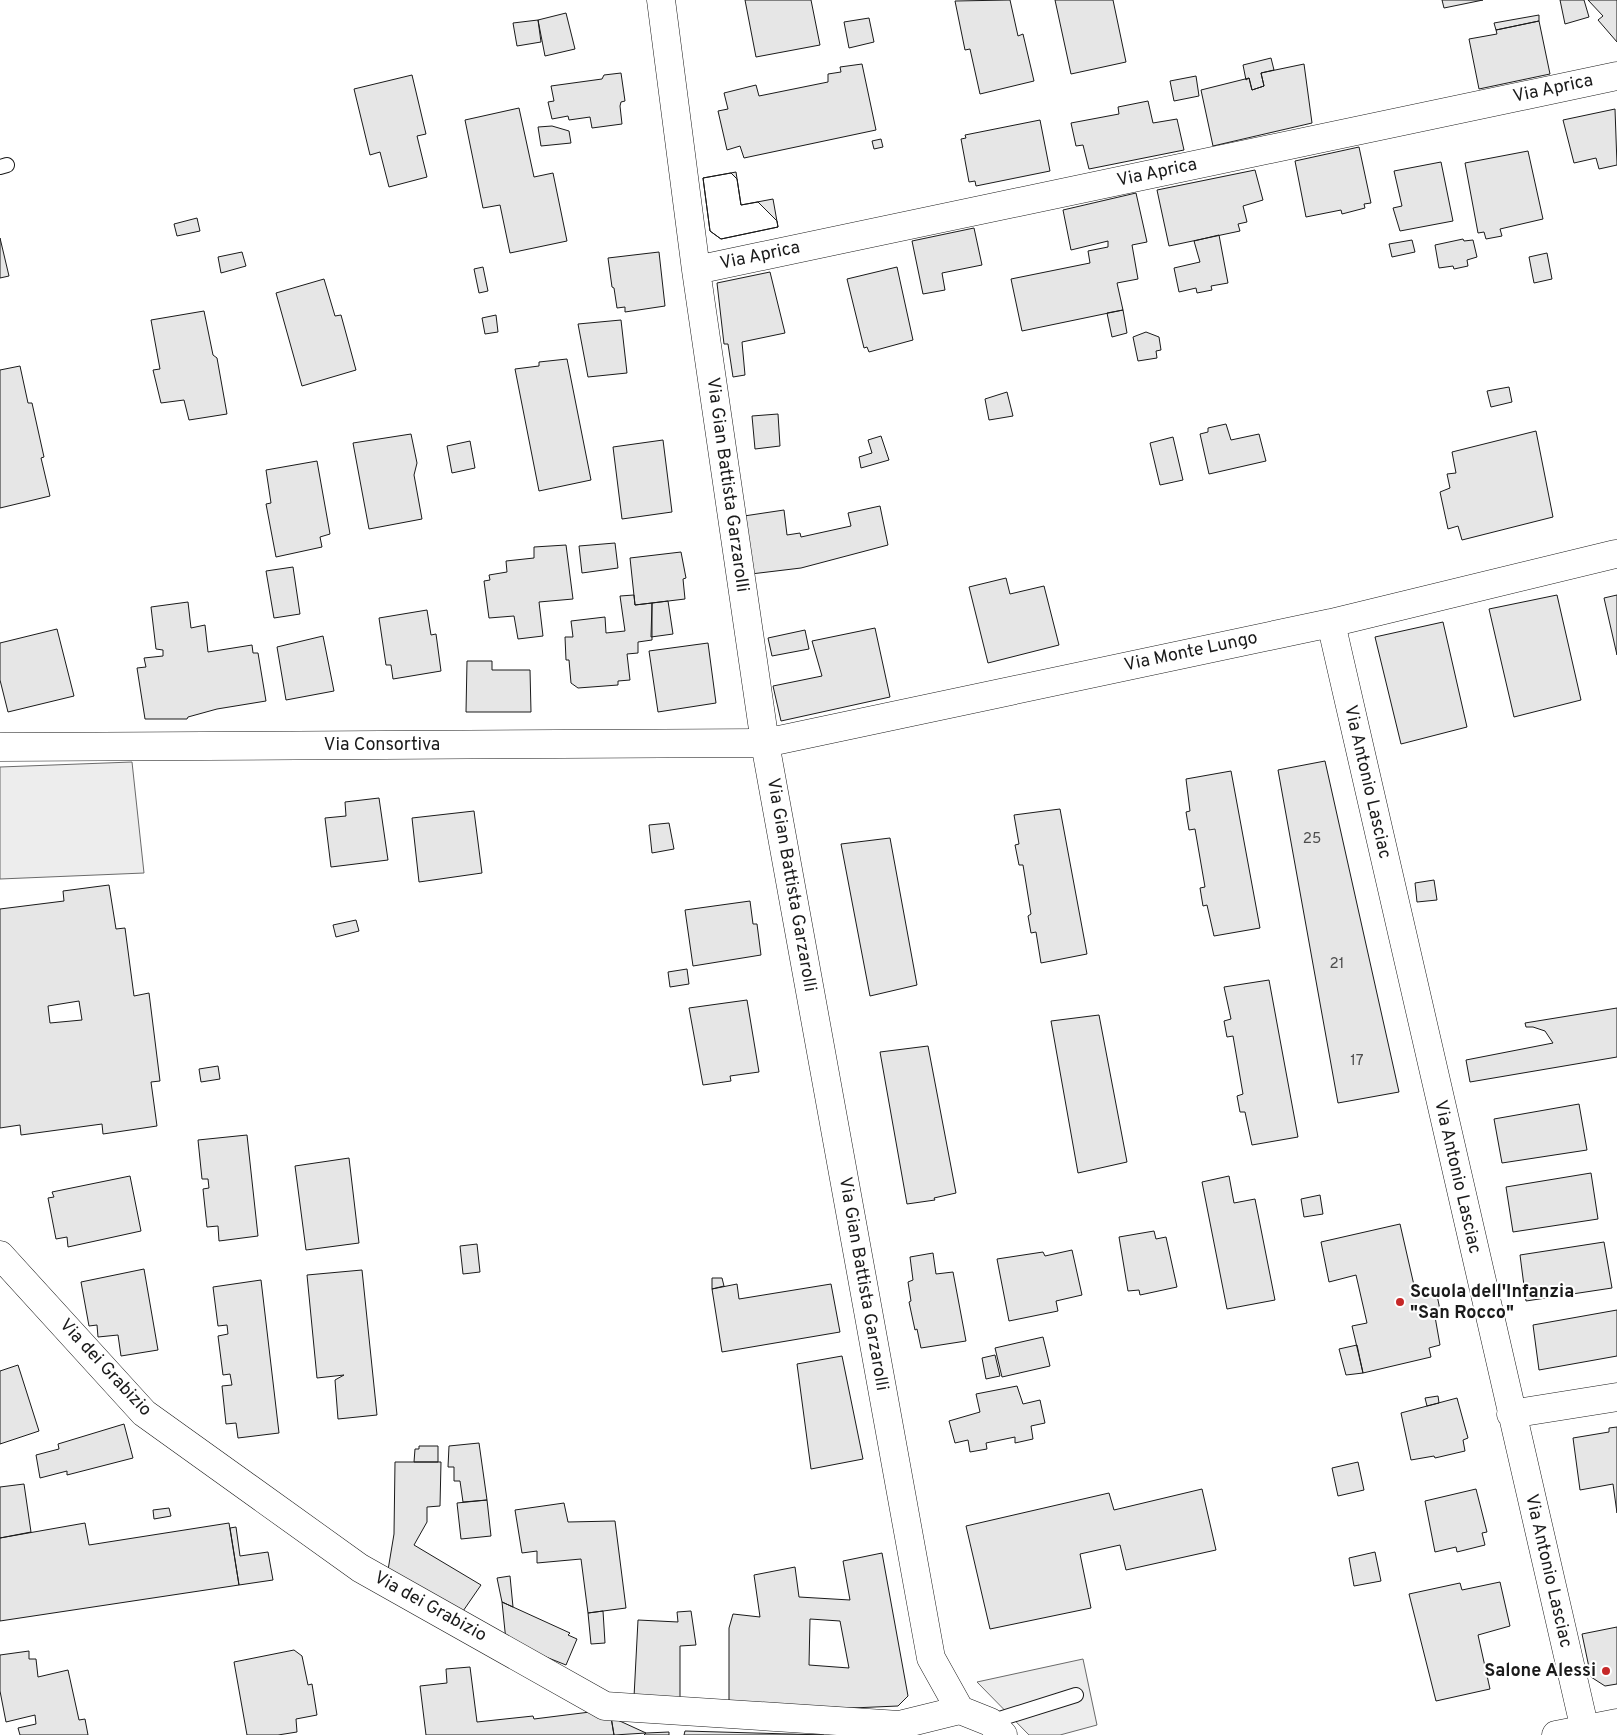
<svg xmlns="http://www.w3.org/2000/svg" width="1617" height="1735" font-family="Overpass,sans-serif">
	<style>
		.built { fill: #ededed; stroke: #6a6a6a }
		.building { fill: #e6e6e6; stroke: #1a1a1a; fill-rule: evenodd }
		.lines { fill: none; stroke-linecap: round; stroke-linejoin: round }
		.service-casing { stroke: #1a1a1a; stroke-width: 16 }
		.minor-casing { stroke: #1a1a1a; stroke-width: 29 }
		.secondary-casing { stroke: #1a1a1a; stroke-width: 29 }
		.service { stroke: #fff; stroke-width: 14 }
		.minor { stroke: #fff; stroke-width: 28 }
		.secondary { stroke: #fff; stroke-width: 28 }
		.poi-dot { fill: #c62828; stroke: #fff; stroke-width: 2 }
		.labels { text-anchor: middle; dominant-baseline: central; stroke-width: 4; stroke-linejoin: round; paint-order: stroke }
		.number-label { font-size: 15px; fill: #4d4d4d }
		.street-label { font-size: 18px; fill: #1a1a1a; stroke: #fff }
		.poi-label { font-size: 18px; font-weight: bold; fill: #1a1a1a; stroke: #fff; text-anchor: start }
	</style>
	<rect width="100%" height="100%" fill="#fff"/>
	<path class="built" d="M 132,762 L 144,873 L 0,879 L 0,767 Z
		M 1083,1659 L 1097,1725 L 1060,1735 L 1029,1735 L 977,1682 Z"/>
	<path class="building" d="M 745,0 L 811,0 L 820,45 L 756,57 Z
		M 1010,0 L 1018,36 L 1023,34 L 1034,81 L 980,94 L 970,49 L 965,50 L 955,1 Z
		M 1055,0 L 1113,0 L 1126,62 L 1071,74 Z
		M 1442,0 L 1483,0 L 1444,8 Z
		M 1560,0 L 1584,0 L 1589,17 L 1565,24 Z
		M 1588,0 L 1617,0 L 1617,42 L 1598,20 L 1603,16 Z
		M 566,13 L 575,49 L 545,56 L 538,20 Z
		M 1539,15 L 1539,21 L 1496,30 L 1494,23 Z
		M 869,18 L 874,42 L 849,48 L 844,22 Z
		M 538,20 L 541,42 L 517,46 L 513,23 Z
		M 1539,21 L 1550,74 L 1479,89 L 1469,39 L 1497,34 L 1496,30 Z
		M 1271,58 L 1274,70 L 1261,73 L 1264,86 L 1252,90 L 1249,78 L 1246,80 L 1243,65 Z
		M 862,64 L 876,130 L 744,158 L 740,146 L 727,150 L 718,111 L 728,109 L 724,93 L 756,85 L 759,96 L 828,82 L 828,74 L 841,72 L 840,67 Z
		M 1304,64 L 1312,123 L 1213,146 L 1201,90 L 1249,78 L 1252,90 L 1264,86 L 1261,73 Z
		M 621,73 L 625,101 L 621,102 L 620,106 L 622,124 L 592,128 L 590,117 L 569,120 L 568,116 L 552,119 L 548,102 L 554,101 L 551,86 L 602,79 L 604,75 Z
		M 412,75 L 426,134 L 417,136 L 427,177 L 389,187 L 380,152 L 370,155 L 354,89 Z
		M 1196,76 L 1199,96 L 1174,101 L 1170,81 Z
		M 1148,101 L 1153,123 L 1177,119 L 1184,150 L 1089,169 L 1083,145 L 1076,146 L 1071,123 L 1119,114 L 1118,107 Z
		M 519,108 L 534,177 L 553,173 L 567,241 L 510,253 L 500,205 L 483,208 L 465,120 Z
		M 1615,109 L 1617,165 L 1599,169 L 1596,158 L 1574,163 L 1563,120 Z
		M 1040,120 L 1050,171 L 976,186 L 975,181 L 969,182 L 961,139 L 966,138 L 965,135 Z
		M 552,126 L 569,131 L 571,143 L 541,146 L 538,127 Z
		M 881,139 L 883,147 L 874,149 L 872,141 Z
		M 1359,147 L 1371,203 L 1364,204 L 1365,208 L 1342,214 L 1341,210 L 1306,217 L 1295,161 Z
		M 1528,151 L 1543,219 L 1500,229 L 1502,236 L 1486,239 L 1484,232 L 1478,233 L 1465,163 Z
		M 1441,162 L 1453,221 L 1400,231 L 1393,208 L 1402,206 L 1394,171 Z
		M 1255,170 L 1263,200 L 1243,206 L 1247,222 L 1238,224 L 1240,231 L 1169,246 L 1157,190 Z
		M 736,172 L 741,205 L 758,202 L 777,221 L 778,227 L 721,239 L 710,231 L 703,178 Z
		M 731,173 L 737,179 L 741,205 L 773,199 L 778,227 L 721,239 L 710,231 L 703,178 Z
		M 1136,193 L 1147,242 L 1132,245 L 1138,279 L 1117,283 L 1123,310 L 1022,331 L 1011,279 L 1090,263 L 1088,251 L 1108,247 L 1108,241 L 1071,250 L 1063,210 Z
		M 197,218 L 200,231 L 177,236 L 174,224 Z
		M 974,228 L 982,265 L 942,273 L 945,290 L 923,294 L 912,241 Z
		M 1219,235 L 1228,283 L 1211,286 L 1212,290 L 1197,293 L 1196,288 L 1179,292 L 1174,268 L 1200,262 L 1194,241 Z
		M 0,238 L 9,276 L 0,278 Z
		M 1463,239 L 1464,241 L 1473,240 L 1477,257 L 1467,260 L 1468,266 L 1454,269 L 1453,266 L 1439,268 L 1435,245 Z
		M 1412,240 L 1415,252 L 1392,257 L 1389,244 Z
		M 242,252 L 246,266 L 221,273 L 218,257 Z
		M 659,252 L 665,306 L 625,312 L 625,307 L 617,308 L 614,288 L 612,287 L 608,258 Z
		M 1547,253 L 1552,279 L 1534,283 L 1529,257 Z
		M 483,267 L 488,291 L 479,293 L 474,269 Z
		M 897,267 L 913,340 L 869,352 L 867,347 L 864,348 L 847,279 Z
		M 770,272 L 785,333 L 742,342 L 745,375 L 733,377 L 728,344 L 724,344 L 717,283 Z
		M 324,279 L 335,316 L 341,315 L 356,370 L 302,386 L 276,293 Z
		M 1123,310 L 1127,333 L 1112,337 L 1107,313 Z
		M 204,311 L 213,355 L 217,358 L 227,414 L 189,420 L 184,400 L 161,403 L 153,370 L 160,369 L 151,320 Z
		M 496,315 L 498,332 L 485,334 L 482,318 Z
		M 621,320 L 627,373 L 588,377 L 578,324 Z
		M 1146,332 L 1159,337 L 1161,350 L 1156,351 L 1157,358 L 1138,361 L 1133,337 Z
		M 567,359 L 591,480 L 539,491 L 515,369 L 539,366 L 539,362 Z
		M 20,366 L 28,403 L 32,403 L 44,457 L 41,458 L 50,496 L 0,508 L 0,370 Z
		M 1509,387 L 1512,402 L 1491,407 L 1487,391 Z
		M 1007,392 L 1013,416 L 989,420 L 985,399 Z
		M 778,414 L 780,446 L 755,449 L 752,416 Z
		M 1226,424 L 1231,440 L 1259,434 L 1266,461 L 1209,474 L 1200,434 L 1208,432 L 1208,428 Z
		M 1536,431 L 1553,517 L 1462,540 L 1458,526 L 1448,529 L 1440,492 L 1450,488 L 1447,474 L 1456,473 L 1452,452 Z
		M 411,434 L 417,463 L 414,475 L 422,519 L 369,529 L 353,443 Z
		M 881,436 L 889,460 L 861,468 L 859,457 L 872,453 L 868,440 Z
		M 1173,437 L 1183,480 L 1160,485 L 1150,443 Z
		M 663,440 L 672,512 L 622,519 L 613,447 Z
		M 470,441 L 475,468 L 452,473 L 447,446 Z
		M 317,461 L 330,534 L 320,537 L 322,547 L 276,557 L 266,504 L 271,503 L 266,470 Z
		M 880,506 L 888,545 L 801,568 L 751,574 L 744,516 L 784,510 L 787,535 L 800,533 L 801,537 L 851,526 L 848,513 Z
		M 615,543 L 618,568 L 582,573 L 579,546 Z
		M 566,545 L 573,599 L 539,602 L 543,636 L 518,639 L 514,616 L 489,618 L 484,581 L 490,580 L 489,575 L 507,572 L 506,561 L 534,558 L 534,547 Z
		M 681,552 L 686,578 L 683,579 L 685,599 L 635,605 L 630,558 Z
		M 293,567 L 300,614 L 274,618 L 266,571 Z
		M 1006,578 L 1010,594 L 1044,586 L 1059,645 L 988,663 L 969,587 Z
		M 634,595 L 635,605 L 652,603 L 652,640 L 638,642 L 638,653 L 627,654 L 630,680 L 618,681 L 618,685 L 578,688 L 571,683 L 569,660 L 566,660 L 565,637 L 573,637 L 571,621 L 605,617 L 606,633 L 625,631 L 620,596 Z
		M 1557,595 L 1581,700 L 1514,717 L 1489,609 Z
		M 1617,595 L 1617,655 L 1604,598 Z
		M 668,601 L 673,634 L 651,637 L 652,603 Z
		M 188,602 L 191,628 L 205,625 L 208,652 L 252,645 L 253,653 L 258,653 L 266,701 L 217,709 L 188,717 L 187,719 L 145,719 L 137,668 L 146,667 L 144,658 L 163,656 L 163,650 L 156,649 L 151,607 Z
		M 427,610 L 431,635 L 436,634 L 441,671 L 393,679 L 391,665 L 386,665 L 379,618 Z
		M 1443,622 L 1467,727 L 1401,744 L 1375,637 Z
		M 875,628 L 890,697 L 781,721 L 773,686 L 822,676 L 812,641 Z
		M 57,629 L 74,696 L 8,712 L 0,680 L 0,643 Z
		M 805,630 L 809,649 L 772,656 L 768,638 Z
		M 323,636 L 334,691 L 286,700 L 277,647 Z
		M 708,643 L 716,703 L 658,712 L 649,651 Z
		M 467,661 L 492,661 L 492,670 L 530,670 L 531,712 L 466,712 Z
		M 1325,761 L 1399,1092 L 1338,1103 L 1278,770 Z
		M 1231,771 L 1260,928 L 1214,936 L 1207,905 L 1203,906 L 1200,888 L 1205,887 L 1195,829 L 1189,830 L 1186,812 L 1190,811 L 1186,779 Z
		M 379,798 L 388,860 L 331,867 L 325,818 L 346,816 L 345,802 Z
		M 1060,809 L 1087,954 L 1041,963 L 1036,932 L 1031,933 L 1028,916 L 1031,914 L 1023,865 L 1019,865 L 1015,845 L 1019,844 L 1014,815 Z
		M 474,811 L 482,873 L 419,882 L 412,818 Z
		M 669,823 L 674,849 L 652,853 L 649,825 Z
		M 890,838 L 917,985 L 870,996 L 841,844 Z
		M 1434,880 L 1437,900 L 1417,902 L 1415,883 Z
		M 109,885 L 116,929 L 125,928 L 134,996 L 149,993 L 160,1081 L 151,1082 L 157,1126 L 103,1134 L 102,1124 L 21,1135 L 20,1125 L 0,1128 L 0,909 L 64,901 L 63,891 ZM 79,1001 L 82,1020 L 50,1023 L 48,1006 Z
		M 750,901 L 753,924 L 757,924 L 761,955 L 693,966 L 685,910 Z
		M 356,920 L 359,931 L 336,937 L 333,925 Z
		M 687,969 L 689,984 L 670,987 L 668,972 Z
		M 1269,980 L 1298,1137 L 1252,1145 L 1245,1112 L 1240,1112 L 1237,1096 L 1243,1094 L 1233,1036 L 1227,1037 L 1224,1021 L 1231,1019 L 1224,987 Z
		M 747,1000 L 759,1072 L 730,1076 L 731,1081 L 703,1085 L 689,1008 Z
		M 1617,1008 L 1617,1057 L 1470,1082 L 1466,1060 L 1553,1043 L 1545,1031 L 1533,1027 L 1526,1027 L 1525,1023 Z
		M 1099,1015 L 1127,1162 L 1078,1173 L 1051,1021 Z
		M 928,1046 L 956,1193 L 934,1198 L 935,1200 L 907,1204 L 880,1052 Z
		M 218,1066 L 220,1079 L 201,1082 L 199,1069 Z
		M 1579,1104 L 1587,1150 L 1502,1163 L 1494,1119 Z
		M 247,1135 L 258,1236 L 219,1241 L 218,1226 L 207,1227 L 203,1189 L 209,1188 L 208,1179 L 202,1179 L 198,1140 Z
		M 349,1158 L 359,1243 L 306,1250 L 295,1166 Z
		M 1591,1173 L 1598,1219 L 1513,1232 L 1506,1187 Z
		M 130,1176 L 141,1231 L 68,1247 L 67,1237 L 56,1239 L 48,1198 L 54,1197 L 52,1192 Z
		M 1229,1176 L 1234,1203 L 1255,1199 L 1275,1300 L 1227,1309 L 1202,1182 Z
		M 1320,1195 L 1323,1214 L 1304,1217 L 1301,1199 Z
		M 1400,1224 L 1416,1294 L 1436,1290 L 1440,1310 L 1434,1311 L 1440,1345 L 1429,1348 L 1431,1357 L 1363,1373 L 1352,1326 L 1367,1323 L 1356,1275 L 1329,1282 L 1321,1242 Z
		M 1154,1231 L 1156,1239 L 1166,1237 L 1177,1287 L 1140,1295 L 1139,1290 L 1128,1291 L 1119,1237 Z
		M 1604,1242 L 1612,1288 L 1526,1301 L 1520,1255 Z
		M 477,1244 L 480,1272 L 463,1274 L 460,1246 Z
		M 1072,1250 L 1082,1295 L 1056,1301 L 1058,1311 L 1009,1321 L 997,1259 L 1043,1252 L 1045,1256 Z
		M 933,1253 L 936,1274 L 953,1272 L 966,1341 L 921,1348 L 917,1329 L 915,1330 L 909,1302 L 911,1301 L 908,1282 L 913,1280 L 910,1257 Z
		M 144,1269 L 158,1350 L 121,1356 L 118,1335 L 98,1337 L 97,1325 L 89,1326 L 81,1282 Z
		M 362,1270 L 377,1415 L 338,1419 L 335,1380 L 344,1375 L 317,1378 L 307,1275 Z
		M 712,1278 L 722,1278 L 724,1286 L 712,1289 Z
		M 261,1280 L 279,1433 L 238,1438 L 236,1423 L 226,1424 L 222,1386 L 232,1385 L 230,1374 L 223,1375 L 218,1336 L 228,1334 L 227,1325 L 218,1326 L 213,1287 Z
		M 737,1284 L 739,1299 L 831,1284 L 840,1332 L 722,1352 L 712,1289 Z
		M 1617,1310 L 1617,1356 L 1539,1370 L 1533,1325 Z
		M 1043,1337 L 1050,1366 L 1002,1377 L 995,1348 Z
		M 1357,1345 L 1363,1373 L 1346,1375 L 1339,1349 Z
		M 995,1355 L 1000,1376 L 986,1379 L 982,1358 Z
		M 842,1356 L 863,1459 L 811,1469 L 797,1364 Z
		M 18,1365 L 39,1431 L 0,1444 L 0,1371 Z
		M 1017,1386 L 1023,1404 L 1040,1400 L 1045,1423 L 1031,1426 L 1033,1439 L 1015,1443 L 1015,1437 L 986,1443 L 987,1449 L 970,1452 L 968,1440 L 955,1443 L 949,1421 L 980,1412 L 976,1394 Z
		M 1438,1396 L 1439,1403 L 1427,1406 L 1425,1398 Z
		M 1457,1398 L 1468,1438 L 1463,1440 L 1465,1451 L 1435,1458 L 1434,1456 L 1411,1460 L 1401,1413 Z
		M 124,1424 L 133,1458 L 67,1475 L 67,1471 L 40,1478 L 36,1455 L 59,1449 L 58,1444 Z
		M 1617,1427 L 1617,1513 L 1613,1484 L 1580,1490 L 1573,1438 L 1609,1432 L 1609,1428 Z
		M 479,1443 L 487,1500 L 463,1502 L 460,1481 L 454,1481 L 454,1467 L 448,1467 L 449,1446 Z
		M 419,1446 L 438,1446 L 438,1462 L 414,1462 L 415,1449 L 419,1449 Z
		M 395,1462 L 441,1462 L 440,1506 L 427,1507 L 427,1522 L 414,1545 L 481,1585 L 461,1614 L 388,1570 L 394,1534 Z
		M 1358,1462 L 1364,1490 L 1338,1496 L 1332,1468 Z
		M 24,1484 L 31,1532 L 0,1538 L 0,1487 Z
		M 1202,1489 L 1216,1550 L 1126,1570 L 1120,1545 L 1080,1554 L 1091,1608 L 990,1629 L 966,1526 L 1109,1493 L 1114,1510 Z
		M 1476,1489 L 1487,1532 L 1482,1533 L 1485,1545 L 1457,1552 L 1456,1547 L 1435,1552 L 1425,1501 Z
		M 487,1500 L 491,1536 L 461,1539 L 457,1503 Z
		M 564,1503 L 568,1522 L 615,1521 L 626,1608 L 588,1613 L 581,1559 L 537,1563 L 537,1551 L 522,1553 L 515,1510 Z
		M 169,1508 L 171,1516 L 154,1519 L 153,1510 Z
		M 85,1523 L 89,1545 L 229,1523 L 239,1585 L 0,1621 L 0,1538 Z
		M 236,1527 L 240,1556 L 268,1552 L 273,1580 L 239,1585 L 230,1528 Z
		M 1375,1552 L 1381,1581 L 1354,1586 L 1349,1558 Z
		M 882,1553 L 908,1696 L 898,1706 L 852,1708 L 729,1703 L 729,1628 L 733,1614 L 760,1617 L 754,1575 L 795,1567 L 799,1597 L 850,1600 L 843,1561 ZM 810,1619 L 840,1621 L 849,1668 L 809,1665 Z
		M 510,1576 L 513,1607 L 502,1602 L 497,1578 Z
		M 1500,1582 L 1510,1626 L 1478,1635 L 1490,1689 L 1436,1701 L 1409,1594 L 1460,1583 L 1462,1590 Z
		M 502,1602 L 570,1633 L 568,1635 L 577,1639 L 566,1665 L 506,1641 Z
		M 603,1611 L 605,1643 L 591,1644 L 588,1613 Z
		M 691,1611 L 696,1645 L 680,1646 L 680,1698 L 634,1697 L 638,1620 L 678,1622 L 677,1612 Z
		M 1617,1627 L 1617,1684 L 1605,1686 L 1591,1677 L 1582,1634 Z
		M 294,1650 L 302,1656 L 308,1685 L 312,1684 L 317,1715 L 296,1719 L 297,1732 L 278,1735 L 247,1735 L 234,1662 Z
		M 29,1651 L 29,1659 L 36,1659 L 38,1677 L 68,1670 L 79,1720 L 85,1719 L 88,1735 L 20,1735 L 18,1728 L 36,1724 L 35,1715 L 6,1722 L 0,1691 L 0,1655 Z
		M 470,1667 L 477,1722 L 533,1716 L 534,1719 L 590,1712 L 611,1717 L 614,1735 L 426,1735 L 420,1686 L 447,1683 L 446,1669 Z
		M 611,1717 L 646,1733 L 614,1735 Z
		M 685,1731 L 824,1735 L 684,1735 Z
		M 669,1732 L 669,1735 L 644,1735 L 646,1733 Z"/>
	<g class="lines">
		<g class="service-casing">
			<path id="service" d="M 0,167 L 7,165
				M 990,1722 L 1076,1695"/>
		</g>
		<g class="minor-casing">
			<path id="minor" d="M 661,0 L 696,270 L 765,743 L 931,1658 L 960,1710 L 990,1722 L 1003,1735
				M 696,270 L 1617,76
				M 1331,623 L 1585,1730
				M 0,747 L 765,743 L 1331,623 L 1615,554
				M 0,1255 L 144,1413 L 360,1568 L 605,1706 L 899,1725 L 960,1710
				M 1511,1414 L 1617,1397"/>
		</g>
		<g class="secondary-casing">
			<path id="secondary" d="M 1556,1735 L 1617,1723"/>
		</g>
		<use href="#service" class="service"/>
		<use href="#minor" class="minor"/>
		<use href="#secondary" class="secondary"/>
	</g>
	<g class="poi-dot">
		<circle cx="1400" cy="1302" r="5"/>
		<circle cx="1606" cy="1671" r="5"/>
	</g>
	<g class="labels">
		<g class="number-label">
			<text x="1312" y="839">25</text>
			<text x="1337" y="964">21</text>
			<text x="1357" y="1061">17</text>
		</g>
		<g class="street-label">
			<text transform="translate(1553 89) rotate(-12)">Via Aprica</text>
			<text transform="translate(1157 173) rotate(-12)">Via Aprica</text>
			<text transform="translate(760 256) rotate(-12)">Via Aprica</text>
			<text transform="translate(727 485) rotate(82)">Via Gian Battista Garzarolli</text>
			<text transform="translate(1191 652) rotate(-12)">Via Monte Lungo</text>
			<text x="382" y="745">Via Consortiva</text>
			<text transform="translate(1367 782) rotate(77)">Via Antonio Lasciac</text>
			<text transform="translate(791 885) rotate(80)">Via Gian Battista Garzarolli</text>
			<text transform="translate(1457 1177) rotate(77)">Via Antonio Lasciac</text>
			<text transform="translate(863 1284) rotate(80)">Via Gian Battista Garzarolli</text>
			<text transform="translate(105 1368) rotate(47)">Via dei Grabizio</text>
			<text transform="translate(1548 1571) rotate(77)">Via Antonio Lasciac</text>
			<text transform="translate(430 1607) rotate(29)">Via dei Grabizio</text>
		</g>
		<g class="poi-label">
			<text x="1410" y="1292">Scuola dell'Infanzia<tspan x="1410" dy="21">"San Rocco"</tspan></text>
			<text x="1596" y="1671" text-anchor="end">Salone Alessi</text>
		</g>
	</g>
</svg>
